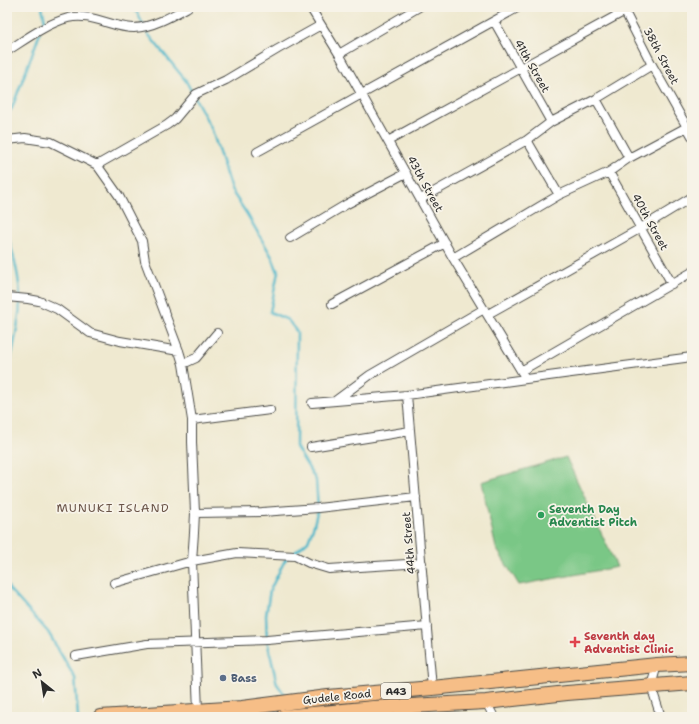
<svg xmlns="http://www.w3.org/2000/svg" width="699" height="724" font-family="'Shantell Sans',sans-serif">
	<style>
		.green { fill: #7ac786; stroke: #527958 }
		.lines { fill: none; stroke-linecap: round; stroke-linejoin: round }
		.stream { stroke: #4db7ca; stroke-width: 2.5 }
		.street-casing { stroke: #484844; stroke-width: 10 }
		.highway-casing { stroke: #484844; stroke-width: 16 }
		.street { stroke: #fff; stroke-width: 8 }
		.highway { stroke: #f6be87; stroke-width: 14 }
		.leisure-dot { fill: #2e9e5b; stroke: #f7f3e8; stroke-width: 1.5 }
		.health-dot { fill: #e0444e; stroke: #f7f3e8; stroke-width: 1.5 }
		.service-dot { fill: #5c6f8a; stroke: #f7f3e8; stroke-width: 1.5 }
		.labels { text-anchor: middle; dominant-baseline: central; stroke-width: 3.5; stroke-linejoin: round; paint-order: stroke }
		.shield { fill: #f7f3e8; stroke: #686764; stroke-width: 1 }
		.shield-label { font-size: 10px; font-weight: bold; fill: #2b2b2b }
		.street-label { font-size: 11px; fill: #2b2b2b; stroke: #f7f3e8 }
		.leisure-label { font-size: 11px; font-weight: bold; fill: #27864d; stroke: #f7f3e8; text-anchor: start }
		.health-label { font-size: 11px; font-weight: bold; fill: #be3a42; stroke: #f7f3e8; text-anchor: start }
		.service-label { font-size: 11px; font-weight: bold; fill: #4e5e75; stroke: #f7f3e8; text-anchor: start }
		.neighbourhood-label { font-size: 12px; letter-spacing: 1px; fill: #695347; stroke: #f7f3e8 }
	</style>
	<rect width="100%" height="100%" fill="#f7f3e8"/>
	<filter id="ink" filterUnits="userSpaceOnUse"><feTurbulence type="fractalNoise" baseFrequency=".025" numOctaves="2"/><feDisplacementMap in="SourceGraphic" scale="8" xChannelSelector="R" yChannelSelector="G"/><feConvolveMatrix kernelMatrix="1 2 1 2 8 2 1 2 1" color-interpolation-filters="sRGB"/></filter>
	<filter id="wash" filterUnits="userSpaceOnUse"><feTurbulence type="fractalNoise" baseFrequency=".012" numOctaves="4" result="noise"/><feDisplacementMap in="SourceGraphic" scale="16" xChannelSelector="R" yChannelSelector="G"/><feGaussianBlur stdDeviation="0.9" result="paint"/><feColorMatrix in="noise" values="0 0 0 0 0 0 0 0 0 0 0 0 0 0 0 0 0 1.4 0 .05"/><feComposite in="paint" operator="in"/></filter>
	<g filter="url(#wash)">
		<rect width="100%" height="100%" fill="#efe9d0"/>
		<path class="green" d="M 566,457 L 617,567 L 519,585 L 496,548 L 481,482 Z"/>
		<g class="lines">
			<path class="stream" d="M 42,7 L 45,21 L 43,26
				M 134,7 L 148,34 L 186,81 L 212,130 L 231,190 L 247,214 L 272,257 L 278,272 L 270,312 L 288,320 L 297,332 L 296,447 L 316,480 L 318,508 L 314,525 L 308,541 L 293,554
				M 7,115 L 12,108 L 40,33
				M 7,233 C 13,254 20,277 20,300 C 20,319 15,339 11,358 L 7,364
				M 7,584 L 9,589 L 48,632 L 75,678 L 78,717
				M 285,695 L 277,684 L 267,640 L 266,615 L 270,590 L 285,560 L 287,558"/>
		</g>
	</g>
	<g filter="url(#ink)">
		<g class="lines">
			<g class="street-casing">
				<path id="street" d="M 310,7 L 339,54 L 453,258 L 526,379 L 692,357
					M 623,8 L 652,65 L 692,136
					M 494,21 L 551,122
					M 7,51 C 26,39 46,24 68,18 C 91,12 112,28 134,28 C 153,27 172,16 188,7
					M 339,54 L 419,7
					M 596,99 L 629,158
					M 7,140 L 25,138 L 51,142 L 97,165 L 119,196 L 142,241 L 145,261 L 179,351 L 183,364 L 192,420 L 192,442 L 195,513 L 194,533 L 192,561 L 198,711
					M 527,140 L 559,195
					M 388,141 L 625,11
					M 257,152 L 519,7
					M 97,165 L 167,125 L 175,119 L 196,94 L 226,80 L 278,49 L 321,25
					M 609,172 L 672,284
					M 421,199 L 527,140 L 551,122 L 596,99 L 652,65
					M 290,238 L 347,204 L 406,173
					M 453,258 L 559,195 L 609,172 L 629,158 L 687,127
					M 7,297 L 28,299 L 39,301 L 57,309 L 90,333 L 120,341 L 179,351
					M 332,304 L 445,243
					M 488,314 L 641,228 L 692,197
					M 183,364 L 196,358 L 217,333
					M 521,371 L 692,272
					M 407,395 L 432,688
					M 335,401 L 370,375 L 484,309
					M 312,403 L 407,395 L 526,379
					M 192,420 L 270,410
					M 311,447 L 410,431
					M 195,513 L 262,512 L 318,508 L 416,497
					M 114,583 L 192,561 L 237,553 L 295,556 L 309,563 L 329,569 L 422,563
					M 76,656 L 147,644 L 267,640 L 427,626
					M 657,665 L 651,686 L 661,717
					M 486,702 L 494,717"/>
			</g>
			<g class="highway-casing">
				<path id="highway" d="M 100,717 L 242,708 L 328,697 L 432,688 L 657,665 L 692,663
					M 283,717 L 373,708 L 486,702 L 567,693 L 692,683"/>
			</g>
			<use href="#street" class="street"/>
			<use href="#highway" class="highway"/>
		</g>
	</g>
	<circle class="leisure-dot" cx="541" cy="515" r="4"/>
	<path class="health-dot" d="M573 636h4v4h4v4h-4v4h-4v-4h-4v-4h4z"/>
	<circle class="service-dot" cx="223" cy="678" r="4"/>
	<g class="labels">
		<rect class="shield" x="381" y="683" width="30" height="16" rx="3"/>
		<g class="shield-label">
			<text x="396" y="691">A43</text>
		</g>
		<g class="street-label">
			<text transform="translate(661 56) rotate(62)">38th Street</text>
			<text transform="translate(532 66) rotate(60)">41th Street</text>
			<text transform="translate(425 184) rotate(61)">43th Street</text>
			<text transform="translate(650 222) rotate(61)">40th Street</text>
			<text transform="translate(409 543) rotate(-95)">44th Street</text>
			<text transform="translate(337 697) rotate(-6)">Gudele Road</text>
		</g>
		<g class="leisure-label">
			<text x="549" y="509">Seventh Day<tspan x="549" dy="13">Adventist Pitch</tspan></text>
		</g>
		<g class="health-label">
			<text x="584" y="636">Seventh day<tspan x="584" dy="13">Adventist Clinic</tspan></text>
		</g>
		<g class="service-label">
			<text x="231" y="678">Bass</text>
		</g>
		<g class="neighbourhood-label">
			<text x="113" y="508">MUNUKI ISLAND</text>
		</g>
	</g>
	<rect width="699" height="724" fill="none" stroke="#f7f3e8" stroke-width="24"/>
	<g transform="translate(42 682) rotate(330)" stroke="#f7f3e8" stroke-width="3" paint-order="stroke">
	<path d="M0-3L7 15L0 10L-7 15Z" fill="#2b2b2b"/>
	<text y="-6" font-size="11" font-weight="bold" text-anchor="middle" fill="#2b2b2b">N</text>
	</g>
</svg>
